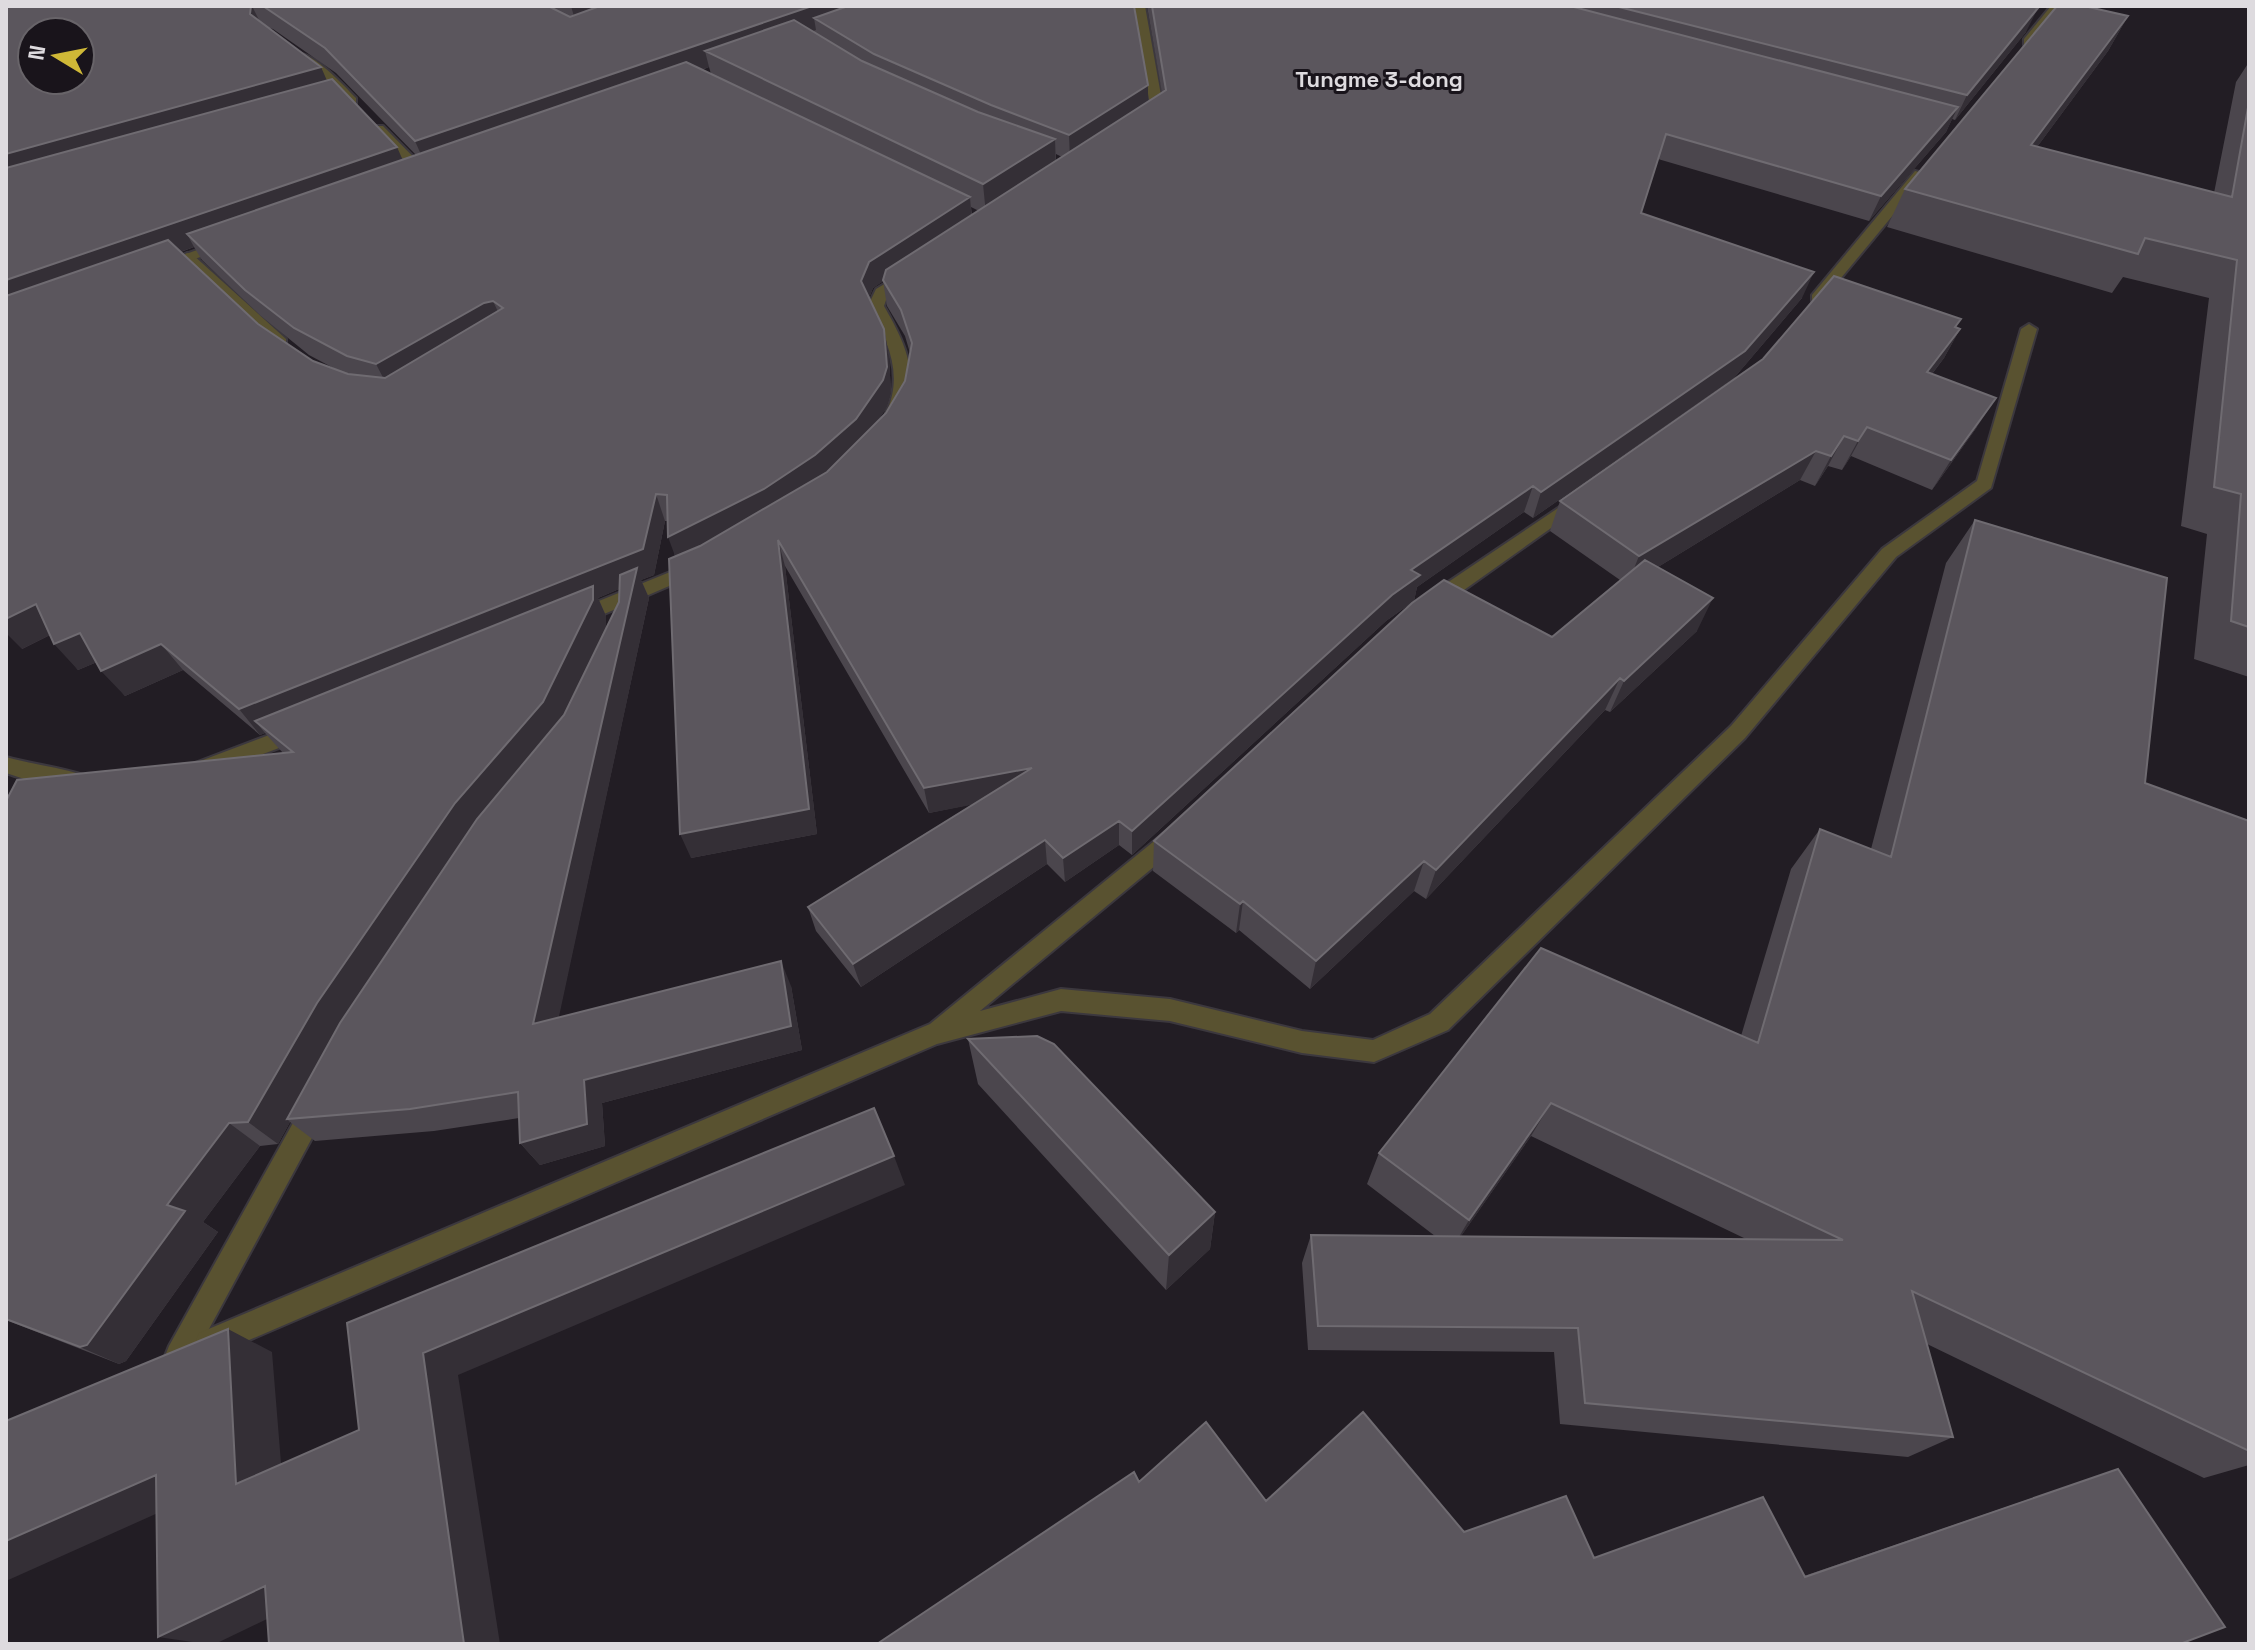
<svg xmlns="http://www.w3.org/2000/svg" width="2255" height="1650" font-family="'Space Grotesk',sans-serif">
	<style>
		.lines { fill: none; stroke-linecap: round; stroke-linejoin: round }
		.service-casing { stroke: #3c383e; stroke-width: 4 }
		.minor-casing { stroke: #3c383e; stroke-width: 4 }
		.tertiary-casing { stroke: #3c383e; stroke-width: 4 }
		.service { fill: #595230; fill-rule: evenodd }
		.minor { fill: #595230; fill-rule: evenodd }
		.tertiary { fill: #595230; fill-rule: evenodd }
		.wall { fill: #4b464d; fill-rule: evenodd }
		.shaded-wall { fill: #342f36 }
		.building { fill: #5b565d; stroke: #6f6b71; stroke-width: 2; fill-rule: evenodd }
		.labels { text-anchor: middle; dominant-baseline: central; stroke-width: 6; stroke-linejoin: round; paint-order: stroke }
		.far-quarter-label { font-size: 22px; font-weight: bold; fill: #dedbdf; stroke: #19141b }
	</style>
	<rect width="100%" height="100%" fill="#221d24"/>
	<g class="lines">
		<g class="service-casing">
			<path id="service" d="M 295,53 C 314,52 343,85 356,98 L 356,104 L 348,104 L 326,81 L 295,59 Z
				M 373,126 L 383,126 L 427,171 L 427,177 L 417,177 L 373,132 Z
				M 187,253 L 192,254 L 286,339 L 286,345 L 274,345 L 182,260 L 180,257 Z
				M 317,1092 L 326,1096 L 330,1104 L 326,1112 L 189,1366 L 179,1370 L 169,1366 L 165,1356 L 169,1346 L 308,1096 Z"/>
		</g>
		<g class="minor-casing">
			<path id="minor" d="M 1133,6 L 1145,6 L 1164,112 L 1147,123 L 1141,119 L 1151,111 Z
				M 2051,6 L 2063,6 L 2032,45 L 2024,45 L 2024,39 Z
				M 1915,171 L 1927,174 L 1822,301 L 1812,301 L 1812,295 Z
				M 910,269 L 917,273 L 915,276 L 888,294 L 884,306 C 904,341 923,378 900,417 L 894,418 L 886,413 C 904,374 888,341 868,306 L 876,289 Z
				M 2029,324 L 2037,329 L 1991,488 L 1896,557 L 1745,738 L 1448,1030 L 1374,1062 L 1302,1053 L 1170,1021 L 1061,1011 L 937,1044 L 219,1353 L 209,1357 L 199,1353 L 195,1343 L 199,1333 L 930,1024 L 1169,829 L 1177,826 L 1185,829 L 1188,835 L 1185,841 L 980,1011 L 1061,989 L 1170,999 L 1302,1031 L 1373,1040 L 1430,1014 L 1731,726 L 1882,549 L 1977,481 L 2021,329 Z
				M 1579,494 L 1588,500 L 1585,504 L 1440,607 L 1426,607 L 1423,602 L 1426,597 Z
				M 697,561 L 704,563 L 706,567 L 704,571 L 581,624 L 574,626 L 564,619 L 567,614 Z
				M 298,724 L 305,726 L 308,732 L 305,738 L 203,777 L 195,775 L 192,769 L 195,763 Z
				M 6,757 C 31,764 58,767 83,775 L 86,781 L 83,787 C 60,794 28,780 6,773 Z"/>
		</g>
		<g class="tertiary-casing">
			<path id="tertiary" d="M 224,240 L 229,241 L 229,247 L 163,270 L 158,271 L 151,267 Z"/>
		</g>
		<use href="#service" class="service"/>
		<use href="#minor" class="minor"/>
		<use href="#tertiary" class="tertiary"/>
	</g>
	<path class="wall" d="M 6,6 L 1134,6 L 1148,85 L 1148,102 L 1162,93 L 1147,6 L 2030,6 L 2026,32 L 1955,120 L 1952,119 L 1946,132 L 1869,221 L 1658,159 L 1641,213 L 1802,298 L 1734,378 L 1533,518 L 1524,512 L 1417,587 L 1414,601 L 1386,621 L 1132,855 L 1119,845 L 1065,882 L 1047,864 L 861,987 L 816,931 L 808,907 L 973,804 L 929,813 L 785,566 L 817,834 L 691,858 L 675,556 L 668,521 L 665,521 L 654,575 L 641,580 L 649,598 L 558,1018 L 791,986 L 802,1050 L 602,1103 L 605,1146 L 540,1165 L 520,1143 L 519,1118 L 434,1131 L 315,1141 L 290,1122 L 278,1144 L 260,1146 L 203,1222 L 218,1232 L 126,1361 L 119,1364 L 6,1320 L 6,801 L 283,753 L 265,733 L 260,735 L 183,670 L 125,696 L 97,662 L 78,670 L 50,635 L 22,649 ZM 269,28 L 273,29 L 336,73 L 416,155 L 403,159 L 327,80 ZM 709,67 L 711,74 L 702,70 ZM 1056,154 L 1062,157 L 1056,161 ZM 971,207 L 979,211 L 972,215 ZM 194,247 L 202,260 L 261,316 L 309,355 L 339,371 L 313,361 L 258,324 L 181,252 ZM 883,281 L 887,306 L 905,336 L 910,353 L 905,381 L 886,413 L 876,423 L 887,407 L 891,394 L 889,356 L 884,329 L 869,298 L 873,288 ZM 619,589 L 619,602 L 606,628 L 606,616 L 598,598 Z
		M 2128,16 L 2108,51 L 2037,147 L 2214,193 L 2236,82 L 2249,62 L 2249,677 L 2194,659 L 2207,534 L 2181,526 L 2209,298 L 2123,277 L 2112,293 L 1887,227 L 1905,189 Z
		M 1956,328 L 1960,329 L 1944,358 L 1932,374 L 1977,427 L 1932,490 L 1851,456 L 1842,470 L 1828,466 L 1815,486 L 1800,480 L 1658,567 L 1697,631 L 1610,712 L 1605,710 L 1426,899 L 1414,891 L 1310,989 L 1239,930 L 1236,933 L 1153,871 L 1154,841 L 1552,637 L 1620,580 L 1550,531 L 1560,501 Z
		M 1975,520 L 2145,783 L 2249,821 L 2249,1465 L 2204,1478 L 1927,1344 L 1953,1437 L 1908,1457 L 1560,1424 L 1554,1352 L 1308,1350 L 1302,1263 L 1311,1235 L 1435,1236 L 1367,1184 L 1379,1153 L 1741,1036 L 1791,869 L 1820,829 L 1871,849 L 1946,563 ZM 1531,1136 L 1746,1239 L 1461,1236 Z
		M 968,1039 L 1215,1212 L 1210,1249 L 1166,1290 L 978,1084 Z
		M 2118,1469 L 2180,1644 L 877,1644 L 1139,1482 L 1464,1532 L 1594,1558 L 1804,1576 Z"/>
	<path class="shaded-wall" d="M 251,6 L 252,6 L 263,28 L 250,14 Z
		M 571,6 L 643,6 L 577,27 Z
		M 812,6 L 884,6 L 814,18 L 816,30 L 727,61 L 705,51 L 709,67 L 426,166 L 415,141 Z
		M 2038,8 L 2026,32 L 1955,120 L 1967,95 Z
		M 2128,16 L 2108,51 L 2011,182 L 2031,145 Z
		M 321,67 L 332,92 L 6,185 L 6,154 Z
		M 1148,85 L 1148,110 L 1070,160 L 1069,135 Z
		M 1958,107 L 1946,132 L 1869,221 L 1881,196 Z
		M 1055,139 L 1056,169 L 986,214 L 983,184 Z
		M 397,147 L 408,172 L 187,234 L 194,247 L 6,313 L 6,280 Z
		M 970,197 L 972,223 L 873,288 L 865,308 L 861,281 L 869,262 Z
		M 1814,272 L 1802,298 L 1734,378 L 1533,518 L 1541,492 Z
		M 493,301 L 505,327 L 390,391 L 376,364 L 484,303 Z
		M 884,329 L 889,356 L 891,394 L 887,407 L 861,445 L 821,482 L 678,564 L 668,537 Z
		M 1960,329 L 1944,358 L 1910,402 L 1927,372 Z
		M 1996,398 L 1977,427 L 1932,490 L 1951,460 Z
		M 1867,427 L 1851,456 L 1842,470 L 1858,441 Z
		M 1844,436 L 1828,466 L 1815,486 L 1831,456 Z
		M 1816,451 L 1800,480 L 1627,586 L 1639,556 Z
		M 1533,486 L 1524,512 L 1417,587 L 1414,601 L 1386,621 L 1132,855 L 1132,831 L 1411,570 Z
		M 656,494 L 665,521 L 654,575 L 641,580 L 649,598 L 552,1049 L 533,1024 L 633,583 L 598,598 L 606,616 L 606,629 L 558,731 L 287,1119 L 290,1122 L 278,1144 L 248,1122 L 317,1003 L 455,803 L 255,721 L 265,733 L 260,735 L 239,709 Z
		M 778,540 L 785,566 L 817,834 L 691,858 L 680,834 Z
		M 1713,598 L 1697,631 L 1610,712 L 1624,681 Z
		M 36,604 L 60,630 L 22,649 L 6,633 L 6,619 Z
		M 80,633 L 104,659 L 78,670 L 54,644 Z
		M 161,644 L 183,670 L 125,696 L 101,671 Z
		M 1620,678 L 1605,710 L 1426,899 L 1436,870 Z
		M 1032,768 L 1034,793 L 929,813 L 924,788 Z
		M 1119,821 L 1119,845 L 1065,882 L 1063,858 Z
		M 1045,840 L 1047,864 L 861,987 L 853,964 Z
		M 1424,861 L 1414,891 L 1310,989 L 1316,961 Z
		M 1243,901 L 1239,930 L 1236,933 L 1240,904 Z
		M 781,961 L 791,986 L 802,1050 L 602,1103 L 605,1146 L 540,1165 L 520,1143 L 584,1080 Z
		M 1551,1103 L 1531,1136 L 1452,1249 L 1469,1220 Z
		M 229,1123 L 260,1146 L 203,1222 L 218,1232 L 126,1361 L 119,1364 L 80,1347 L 167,1205 Z
		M 894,1156 L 905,1185 L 458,1375 L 500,1644 L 464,1644 L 423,1353 Z
		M 1215,1212 L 1210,1249 L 1166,1290 L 1169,1255 Z
		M 228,1329 L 272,1352 L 284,1500 L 236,1484 Z
		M 156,1475 L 207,1491 L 6,1581 L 6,1541 Z
		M 265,1586 L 313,1597 L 215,1644 L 206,1644 L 158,1637 Z"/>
	<path class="building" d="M 6,6 L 251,6 L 250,14 L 321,67 L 6,154 ZM 32,32 L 80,32 L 80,80 L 32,80 Z
		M 263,6 L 548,6 L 570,17 L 600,6 L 812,6 L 415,141 L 325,48 Z
		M 848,6 L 1134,6 L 1148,85 L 1069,135 L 991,105 L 874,54 L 814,18 Z
		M 1152,6 L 1570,6 L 1958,107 L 1881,196 L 1666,134 L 1641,213 L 1814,272 L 1745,351 L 1541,492 L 1533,486 L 1411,570 L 1420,575 L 1392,595 L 1132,831 L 1119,821 L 1063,858 L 1045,840 L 853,964 L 808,907 L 1032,768 L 924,788 L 778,540 L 809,809 L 680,834 L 669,559 L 700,546 L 827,472 L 886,413 L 905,381 L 912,343 L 901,310 L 883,280 L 886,270 L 1166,90 Z
		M 1615,6 L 2030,6 L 2038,8 L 1967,95 Z
		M 2057,6 L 2084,6 L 2128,16 L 2031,145 L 2232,197 L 2249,102 L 2249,627 L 2231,621 L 2241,494 L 2214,487 L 2237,260 L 2145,238 L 2138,254 L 1905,189 Z
		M 794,20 L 862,61 L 978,112 L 1055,139 L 983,184 L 705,51 Z
		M 686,62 L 970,197 L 869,262 L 861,281 L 884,329 L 887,367 L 883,380 L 856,419 L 815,455 L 764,489 L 668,537 L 667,495 L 656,494 L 643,549 L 239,709 L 161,644 L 101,671 L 80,633 L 54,644 L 36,604 L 6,619 L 6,296 L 168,240 L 258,324 L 313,361 L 348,374 L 385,378 L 503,308 L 493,301 L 484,303 L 376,364 L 347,356 L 294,328 L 245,290 L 187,234 Z
		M 332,79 L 397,147 L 6,280 L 6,168 Z
		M 1834,276 L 1961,319 L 1955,327 L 1960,329 L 1927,372 L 1996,398 L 1951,460 L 1867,427 L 1858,441 L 1844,436 L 1831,456 L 1816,451 L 1639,556 L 1560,501 L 1763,359 Z
		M 1975,520 L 2167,578 L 2145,783 L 2249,821 L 2249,1451 L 1912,1291 L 1953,1437 L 1585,1403 L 1578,1328 L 1318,1326 L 1311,1235 L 1843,1240 L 1551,1103 L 1469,1220 L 1379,1153 L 1541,948 L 1758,1043 L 1820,829 L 1891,857 Z
		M 1645,560 L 1713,598 L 1624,681 L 1620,678 L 1436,870 L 1424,861 L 1316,961 L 1243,901 L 1240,904 L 1154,841 L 1412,603 L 1444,580 L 1552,637 Z
		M 637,568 L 533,1024 L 781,961 L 791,1026 L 584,1080 L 587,1124 L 520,1143 L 518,1092 L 410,1109 L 287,1119 L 340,1023 L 477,819 L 564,715 L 619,602 L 620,575 Z
		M 593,586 L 593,600 L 543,702 L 455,803 L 317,1003 L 248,1122 L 229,1123 L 167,1205 L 185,1211 L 87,1345 L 80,1347 L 6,1319 L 6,801 L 17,780 L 293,752 L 255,721 Z
		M 1037,1036 L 1054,1044 L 1215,1212 L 1169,1255 L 968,1039 Z
		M 874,1108 L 894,1156 L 423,1353 L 464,1644 L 269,1644 L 265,1586 L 158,1637 L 156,1475 L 6,1541 L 6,1421 L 228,1329 L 236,1484 L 359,1430 L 347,1323 Z
		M 1363,1412 L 1464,1532 L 1566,1496 L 1594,1558 L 1763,1497 L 1805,1577 L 2118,1469 L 2225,1627 L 2180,1644 L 877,1644 L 1134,1472 L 1139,1482 L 1206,1422 L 1266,1501 Z"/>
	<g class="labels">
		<g class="far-quarter-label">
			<text x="1379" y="79">Tungme 3-dong</text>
		</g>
	</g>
	<rect width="2255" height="1650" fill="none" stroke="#dedbdf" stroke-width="16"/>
	<g transform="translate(56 56) rotate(280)"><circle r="38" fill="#19141b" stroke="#686469" stroke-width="2"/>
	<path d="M0-6L14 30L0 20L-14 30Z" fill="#cfb837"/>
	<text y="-12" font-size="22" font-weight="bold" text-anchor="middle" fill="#dedbdf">N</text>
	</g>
</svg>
